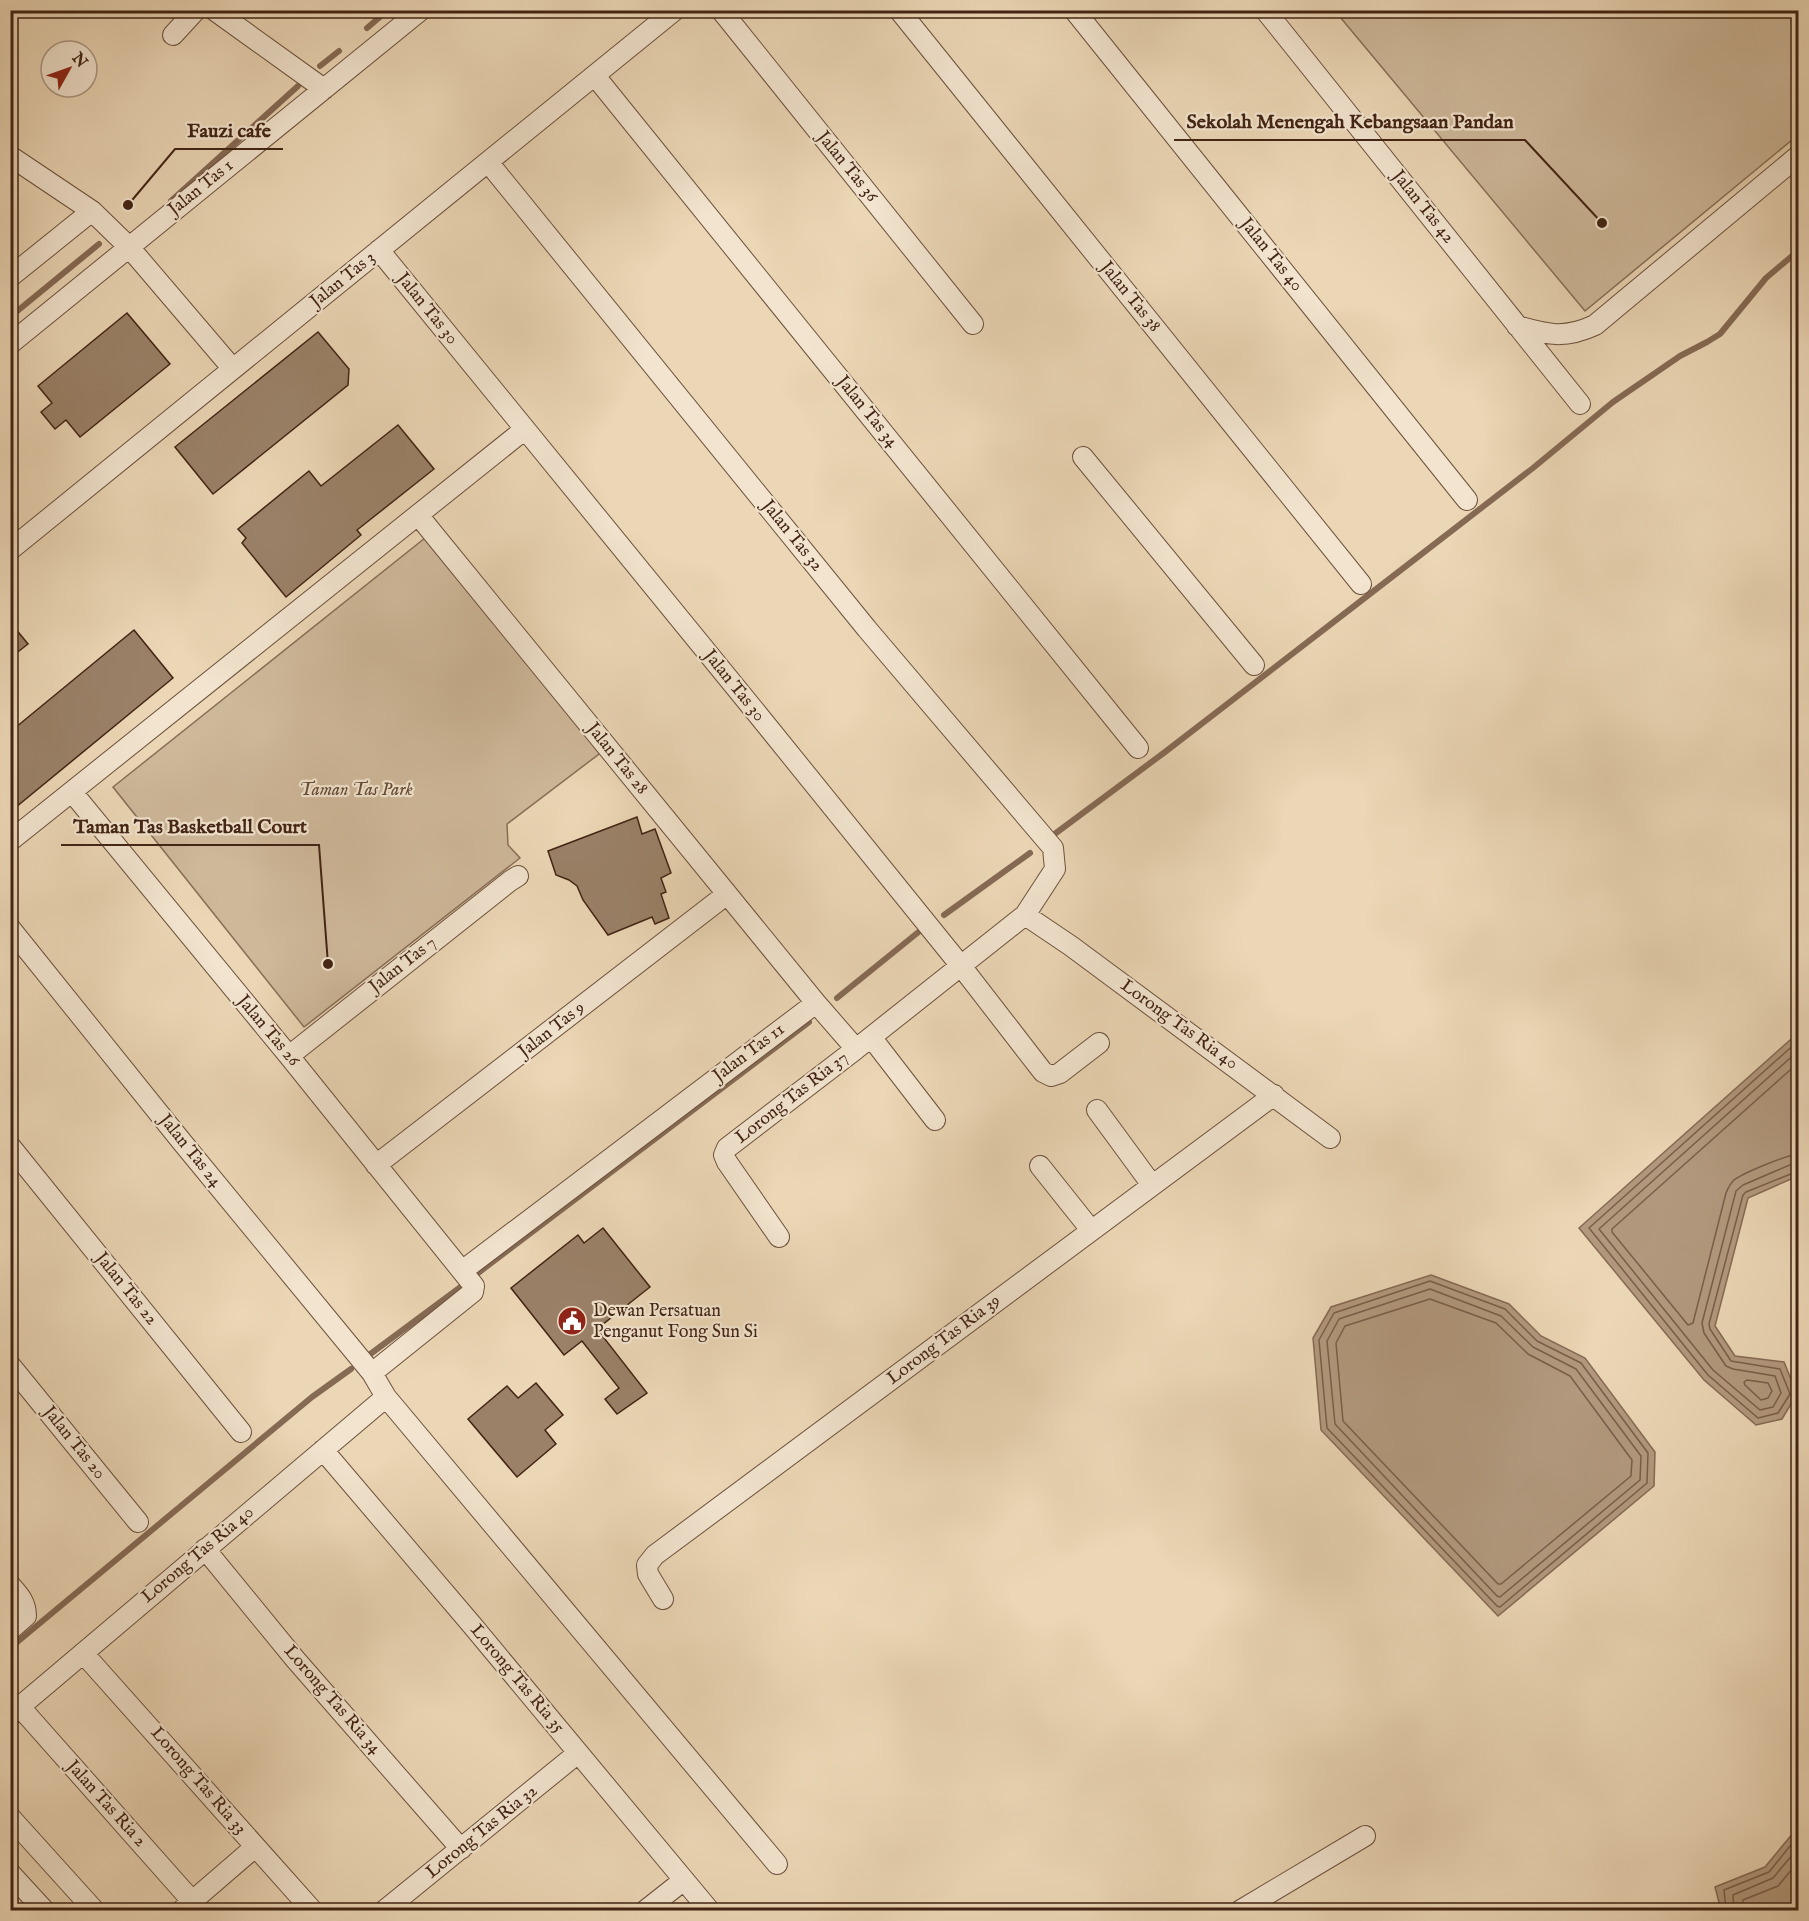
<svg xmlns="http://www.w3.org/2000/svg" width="1809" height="1921" font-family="'IM FELL English',serif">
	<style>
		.green { fill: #ceb89a; stroke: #886e57; stroke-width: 1.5 }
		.water { fill: #b2997e; stroke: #856a54; stroke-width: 1.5 }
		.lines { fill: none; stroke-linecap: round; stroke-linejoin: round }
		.shore { stroke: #7a5e49; stroke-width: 1.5 }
		.stream { stroke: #856a54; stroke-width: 6 }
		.building { fill: #9a8168; stroke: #422414; stroke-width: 1.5 }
		.street-casing { stroke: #6c503c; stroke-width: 22 }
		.street { stroke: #f2e4cf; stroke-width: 20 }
		.labels { text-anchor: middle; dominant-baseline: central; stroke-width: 4.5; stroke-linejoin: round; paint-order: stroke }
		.street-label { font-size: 18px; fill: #422414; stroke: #f2e4cf }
		.park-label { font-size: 18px; font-style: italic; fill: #654936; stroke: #f2e4cf }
		.poi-label { font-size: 18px; fill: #422414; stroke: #f2e4cf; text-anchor: start }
		.leader { fill: none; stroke: #422414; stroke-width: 2 }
		.callout-dot { fill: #422414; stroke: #f2e4cf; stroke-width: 2 }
		.callout-label { font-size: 20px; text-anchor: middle; font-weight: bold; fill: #422414; stroke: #f2e4cf; stroke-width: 4.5; stroke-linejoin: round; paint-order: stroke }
	</style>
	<rect width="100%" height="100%" fill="#ebd6b5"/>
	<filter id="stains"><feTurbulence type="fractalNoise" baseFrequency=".00333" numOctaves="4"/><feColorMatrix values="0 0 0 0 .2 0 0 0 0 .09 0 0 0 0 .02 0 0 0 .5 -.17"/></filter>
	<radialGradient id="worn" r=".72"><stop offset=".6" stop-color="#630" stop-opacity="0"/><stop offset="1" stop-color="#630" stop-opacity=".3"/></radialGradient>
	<path class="green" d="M 1335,11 L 1798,11 L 1798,135 L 1585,311 Z
		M 430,534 L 603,751 L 507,824 L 508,845 L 520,858 L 304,1027 L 113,787 Z"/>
	<path class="water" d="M 1798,1033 L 1798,1176 L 1748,1198 L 1715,1326 L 1735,1356 L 1784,1362 L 1797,1394 L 1782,1419 L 1756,1425 L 1704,1380 L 1579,1228 Z
		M 1431,1275 L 1509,1304 L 1541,1336 L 1585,1358 L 1655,1452 L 1654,1486 L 1498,1616 L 1321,1430 L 1313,1338 L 1331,1307 Z
		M 1798,1827 L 1798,1910 L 1780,1910 L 1779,1908 L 1770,1910 L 1721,1910 L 1715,1887 L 1765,1867 Z"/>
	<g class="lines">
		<path class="shore" d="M 1798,1041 L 1589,1228 L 1708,1375 L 1758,1418 L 1778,1413 L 1790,1394 L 1780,1369 L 1731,1361 L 1710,1329 L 1709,1324 L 1743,1195 L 1746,1192 L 1798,1171
			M 1798,1051 L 1599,1229 L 1713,1370 L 1760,1410 L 1773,1407 L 1781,1393 L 1775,1376 L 1733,1369 L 1726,1366 L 1704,1333 L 1702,1323 L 1736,1191 L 1743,1185 L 1792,1164 L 1798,1163
			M 1798,1063 L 1612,1229 L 1612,1232 L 1688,1325 L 1693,1323 L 1726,1193 C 1728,1188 1730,1184 1734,1180 C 1743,1173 1787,1155 1798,1154
			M 1430,1281 L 1505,1309 L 1537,1341 L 1581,1363 L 1648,1453 L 1647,1483 L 1500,1607 L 1497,1606 L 1327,1428 L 1319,1340 L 1334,1313 Z
			M 1430,1289 L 1501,1316 L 1533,1347 L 1576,1369 L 1641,1456 L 1640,1480 L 1500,1597 L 1497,1596 L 1335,1424 L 1327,1341 L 1339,1319 Z
			M 1430,1299 L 1496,1323 L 1528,1354 L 1570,1376 L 1632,1460 L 1631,1476 L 1501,1584 L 1498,1584 L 1343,1421 L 1336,1343 L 1345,1326 Z
			M 1747,1380 L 1768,1383 L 1772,1391 L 1768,1398 L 1761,1400 L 1745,1385 L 1744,1382 Z
			M 1726,1910 L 1724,1890 L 1769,1872 L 1798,1836
			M 1734,1910 L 1733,1895 L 1773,1878 L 1798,1848
			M 1743,1910 L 1743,1900 L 1778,1886 L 1798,1862"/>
		<path class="stream" d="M 367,28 L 388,10
			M 320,66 L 339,51
			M 171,201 L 298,86
			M 10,317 L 99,244
			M 1056,833 L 1165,752 L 1353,607 L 1533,468 L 1613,402 L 1680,356 L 1707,342 L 1720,334 L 1766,278 L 1798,251
			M 944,915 L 1030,853
			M 837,998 L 921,930
			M 478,1273 L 809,1022
			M 369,1355 L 462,1286
			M 10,1648 L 312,1397 L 351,1369"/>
	</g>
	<path class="building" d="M 127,313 L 170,364 L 80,437 L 66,420 L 55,429 L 41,412 L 52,403 L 38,386 Z
		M 318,332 L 349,369 L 348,385 L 213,494 L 175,447 Z
		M 398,425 L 434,469 L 357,530 L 361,535 L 286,597 L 242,543 L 246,538 L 238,529 L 309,471 L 321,486 Z
		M 10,622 L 28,644 L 10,658 Z
		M 134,630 L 173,678 L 10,812 L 10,732 Z
		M 637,817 L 642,834 L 655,829 L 671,873 L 661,878 L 666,892 L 661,894 L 669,918 L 655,924 L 652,917 L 608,935 L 583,900 L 577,886 L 569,880 L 556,875 L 548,851 Z
		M 603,1228 L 650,1287 L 597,1329 L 647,1393 L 617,1414 L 605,1399 L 619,1388 L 582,1341 L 564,1355 L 511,1288 L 578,1235 L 584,1243 Z
		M 536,1383 L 563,1415 L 545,1430 L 556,1444 L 517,1477 L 468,1419 L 507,1386 L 518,1398 Z"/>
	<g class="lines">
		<g class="street-casing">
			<path id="street" d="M 214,10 L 324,89
				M 721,10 L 973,324
				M 899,10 L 1361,584
				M 1074,10 L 1467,500
				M 1265,10 L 1580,404
				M 173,35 L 196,10
				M 595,76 L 1138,748
				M 10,156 L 92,211 L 129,247 L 233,369
				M 379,250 L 759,716 L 961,966 L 1043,1072 L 1051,1076 L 1060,1073 L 1099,1043
				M 10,277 L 92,211
				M 1517,326 C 1548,335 1565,339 1595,325 L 1798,156
				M 10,344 L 421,10
				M 1083,457 L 1254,665
				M 418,515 L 816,1003
				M 10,550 L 675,10
				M 72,792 L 289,1056 L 474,1286 L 473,1292 L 372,1373 L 386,1397 L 777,1864
				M 10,841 L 524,430
				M 1025,915 L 1071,946 L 1330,1138
				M 10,928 L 182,1142 L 372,1373
				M 871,1037 L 935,1120
				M 289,1056 L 510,881 L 518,876
				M 1097,1110 L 1152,1185
				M 10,1146 L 241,1432
				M 376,1165 L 727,894
				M 1040,1166 L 1091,1230
				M 779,1237 L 727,1162 L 724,1155 L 727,1148 L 856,1049
				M 462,1271 L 816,1003 L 856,1049 L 1025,915 L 1055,869 L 1053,848 L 867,629 L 488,162
				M 10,1365 L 138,1522
				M 323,1450 L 472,1625 L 709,1910
				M 205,1549 L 295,1659 L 461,1849
				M 10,1585 C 19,1595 26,1602 26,1616 L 10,1630
				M 663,1599 L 648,1574 L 647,1565 L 655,1555 L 1274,1095
				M 83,1653 L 312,1910
				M 20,1707 L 192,1901
				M 10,1715 L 386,1397
				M 10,1817 L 94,1910
				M 10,1873 L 44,1910
				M 182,1910 L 255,1847
				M 385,1910 L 578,1753
				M 646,1910 L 684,1880
				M 1241,1910 L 1365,1836"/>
		</g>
		<use href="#street" class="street"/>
	</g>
	<defs>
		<g id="civic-disc" transform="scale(1.5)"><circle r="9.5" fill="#8f2418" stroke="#f2e4cf"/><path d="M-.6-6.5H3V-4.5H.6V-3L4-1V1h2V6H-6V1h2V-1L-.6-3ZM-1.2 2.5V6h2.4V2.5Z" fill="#fff"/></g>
	</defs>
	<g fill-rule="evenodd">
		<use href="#civic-disc" x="572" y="1321"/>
	</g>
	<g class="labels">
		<g class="street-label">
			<text transform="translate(847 167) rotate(51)">Jalan Tas 36</text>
			<text transform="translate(201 188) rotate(-39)">Jalan Tas 1</text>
			<text transform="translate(1423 207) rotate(51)">Jalan Tas 42</text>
			<text transform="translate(1271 255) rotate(51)">Jalan Tas 40</text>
			<text transform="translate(343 280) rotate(-39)">Jalan Tas 3</text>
			<text transform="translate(1130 297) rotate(51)">Jalan Tas 38</text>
			<text transform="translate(427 309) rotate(51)">Jalan Tas 30</text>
			<text transform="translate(867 412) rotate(51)">Jalan Tas 34</text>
			<text transform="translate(792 536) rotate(51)">Jalan Tas 32</text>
			<text transform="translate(734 686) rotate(51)">Jalan Tas 30</text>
			<text transform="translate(617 759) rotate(51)">Jalan Tas 28</text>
			<text transform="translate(403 965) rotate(-38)">Jalan Tas 7</text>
			<text transform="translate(1179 1025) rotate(36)">Lorong Tas Ria 40</text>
			<text transform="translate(552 1030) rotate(-38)">Jalan Tas 9</text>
			<text transform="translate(268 1031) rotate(50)">Jalan Tas 26</text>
			<text transform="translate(749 1053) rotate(-37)">Jalan Tas 11</text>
			<text transform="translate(792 1098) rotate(-38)">Lorong Tas Ria 37</text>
			<text transform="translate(190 1151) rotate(51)">Jalan Tas 24</text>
			<text transform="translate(126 1289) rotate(51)">Jalan Tas 22</text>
			<text transform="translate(944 1340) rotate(-37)">Lorong Tas Ria 39</text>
			<text transform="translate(74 1443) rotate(51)">Jalan Tas 20</text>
			<text transform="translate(198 1555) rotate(-40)">Lorong Tas Ria 40</text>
			<text transform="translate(517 1679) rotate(50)">Lorong Tas Ria 35</text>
			<text transform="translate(332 1700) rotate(49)">Lorong Tas Ria 34</text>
			<text transform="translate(198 1781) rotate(49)">Lorong Tas Ria 33</text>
			<text transform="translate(106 1804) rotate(48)">Jalan Tas Ria 2</text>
			<text transform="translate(482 1832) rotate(-39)">Lorong Tas Ria 32</text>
		</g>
		<g class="park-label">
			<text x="356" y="790">Taman Tas Park</text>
		</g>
		<g class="poi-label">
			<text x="593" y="1311">Dewan Persatuan<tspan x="593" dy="21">Penganut Fong Sun Si</tspan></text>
		</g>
	</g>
	<path class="leader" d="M1602 223L1525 140H1174M128 205L175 149H283M328 964L319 845H61"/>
	<g class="callout-dot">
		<circle cx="1602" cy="223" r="6"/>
		<circle cx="128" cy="205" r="6"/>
		<circle cx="328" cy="964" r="6"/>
	</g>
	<g class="callout-label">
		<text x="1350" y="128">Sekolah Menengah Kebangsaan Pandan</text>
		<text x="229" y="137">Fauzi cafe</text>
		<text x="190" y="833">Taman Tas Basketball Court</text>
	</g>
	<rect width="1809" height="1921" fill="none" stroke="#ebd6b5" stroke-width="36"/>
	<rect x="12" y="12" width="1785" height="1897" fill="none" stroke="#422414" stroke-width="3"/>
	<rect x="18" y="18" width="1773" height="1885" fill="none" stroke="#422414" stroke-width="1.5"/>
	<g transform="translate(69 69) rotate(50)"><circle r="28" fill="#f2e4cf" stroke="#ac9784" stroke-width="1.5"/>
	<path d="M0-4.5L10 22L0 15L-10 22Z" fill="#8f2418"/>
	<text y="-9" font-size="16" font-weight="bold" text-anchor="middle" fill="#422414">N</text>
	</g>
	<rect width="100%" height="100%" filter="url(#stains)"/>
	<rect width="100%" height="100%" fill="url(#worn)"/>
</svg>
